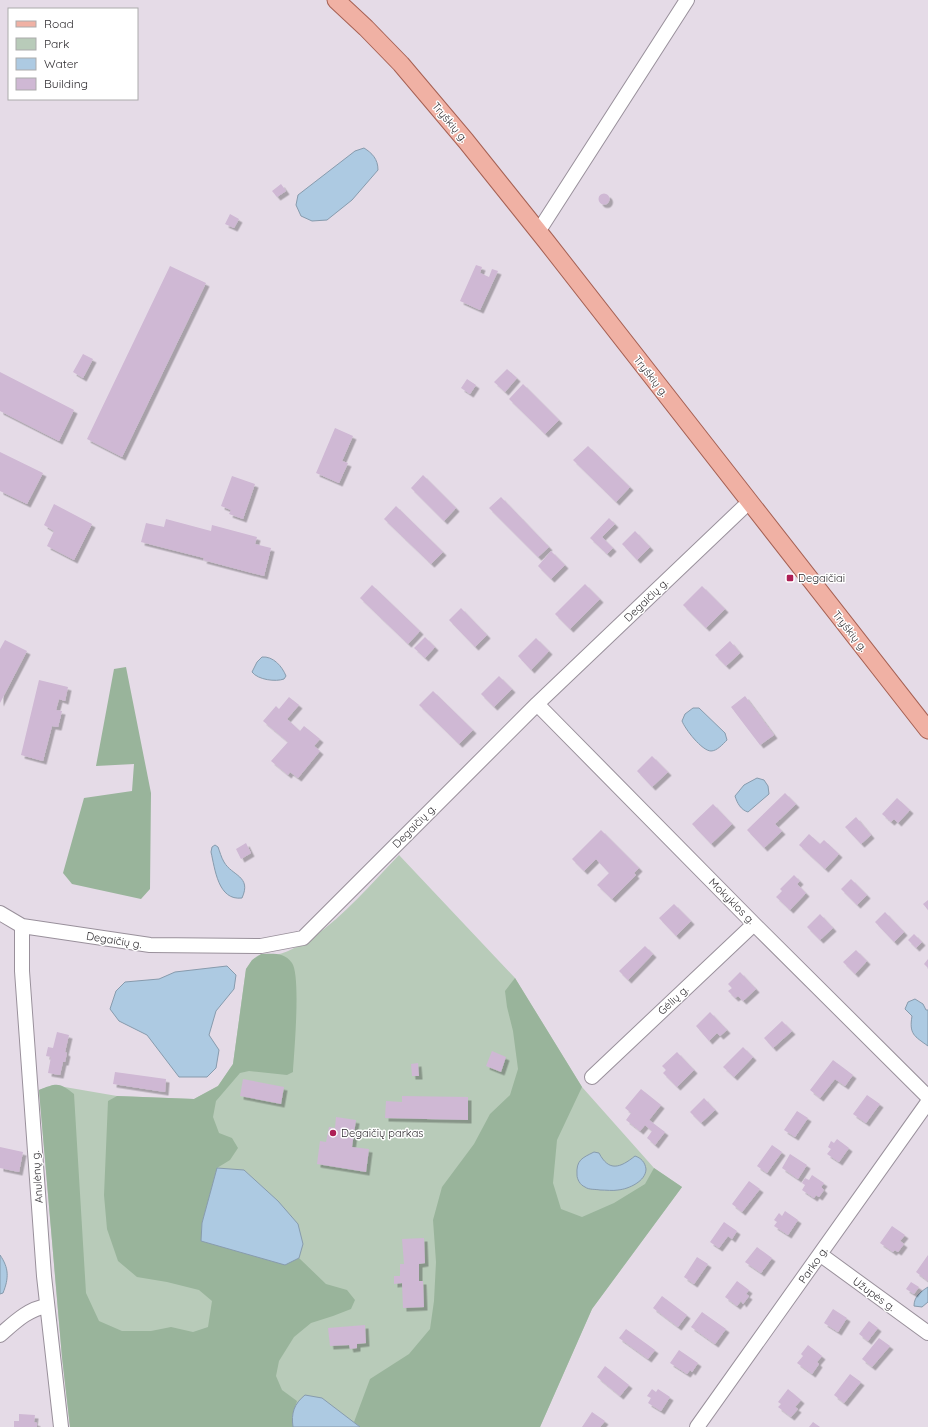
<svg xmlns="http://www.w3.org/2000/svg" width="928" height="1427" font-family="Quicksand,sans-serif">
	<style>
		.green { fill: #b8cbb9 }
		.forest { fill: #99b49b }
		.water { fill: #adcae2; stroke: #879bad }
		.building { fill: #cfb8d4; filter: url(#shadow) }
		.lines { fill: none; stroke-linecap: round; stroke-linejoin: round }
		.minor-casing { stroke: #99909b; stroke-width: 16 }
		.major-casing { stroke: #a66154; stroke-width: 19 }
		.minor { stroke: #fff; stroke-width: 14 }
		.major { stroke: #f0b1a4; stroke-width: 17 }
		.poi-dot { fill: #ae1f56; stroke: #fff; stroke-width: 1.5 }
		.labels { text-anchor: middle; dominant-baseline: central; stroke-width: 3; stroke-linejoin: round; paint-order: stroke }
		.street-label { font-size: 11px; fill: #2f2c30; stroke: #fff }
		.poi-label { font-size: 11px; fill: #2f2c30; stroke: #fff; text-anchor: start }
	</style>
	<defs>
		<filter id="shadow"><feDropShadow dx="3.5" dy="3.5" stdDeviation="0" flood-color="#0004"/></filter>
	</defs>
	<rect width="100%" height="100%" fill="#e5dbe7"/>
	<path class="green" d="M 399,855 L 515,978 L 582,1087 L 654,1168 L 682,1187 L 592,1309 L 540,1427 L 70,1427 L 62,1357 L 39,1090 L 53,1085 L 117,1096 L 194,1099 L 218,1086 L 233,1064 L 246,969 C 259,949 260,957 279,954 C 286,953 307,942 312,938 C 345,915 371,884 399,855 Z"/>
	<path class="forest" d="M 126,667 L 151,793 L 150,889 L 141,899 L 72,884 L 63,873 L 84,798 L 132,791 L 134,764 L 96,766 L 114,669 Z
		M 261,954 C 273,954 284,952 292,963 C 301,976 294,1053 293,1072 L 287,1075 L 249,1071 L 240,1073 L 216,1101 L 213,1117 L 219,1133 L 232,1138 L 238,1148 L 230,1160 L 217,1168 L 202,1223 L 201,1241 L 284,1264 L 299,1258 L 326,1284 L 347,1290 L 355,1300 L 351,1309 L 333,1316 L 311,1323 L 294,1337 L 279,1361 L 276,1376 L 282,1390 L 297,1401 L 292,1417 L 293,1427 L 70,1427 L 62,1357 L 39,1090 C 57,1083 59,1082 74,1094 L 86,1293 L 99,1321 L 122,1331 L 151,1331 L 171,1327 L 193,1332 L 208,1327 L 212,1301 L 199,1290 L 167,1282 L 137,1277 L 118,1261 L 107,1229 L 104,1195 L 108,1101 L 117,1096 L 194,1099 L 218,1086 L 233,1064 L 246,969 L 252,960 Z
		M 515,978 L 582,1087 L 557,1140 L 553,1183 L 561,1209 L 582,1217 L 614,1203 L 645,1184 L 654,1168 L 682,1187 L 592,1309 L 540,1427 L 360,1427 L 354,1422 L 370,1379 L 409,1354 L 430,1329 L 434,1301 L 436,1262 L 433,1220 L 442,1187 L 474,1144 L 490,1114 L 510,1095 L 518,1069 L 513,1031 L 507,1007 L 505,991 Z"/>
	<path class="water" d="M 364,148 C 372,153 378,159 378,170 L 352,200 L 327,220 L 312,221 L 301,216 L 296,205 L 298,195 L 355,151 Z
		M 262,657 C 273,656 282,666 286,676 L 284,679 C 276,682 258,680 252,672 L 257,662 Z
		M 693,708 L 699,708 L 725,733 L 727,740 C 723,744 717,751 711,751 C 702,751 685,729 682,721 L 685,714 Z
		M 757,778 L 764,780 L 768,786 L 769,794 L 748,812 C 741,810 737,803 735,796 L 744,785 Z
		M 215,845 L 218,847 C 220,852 221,857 224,862 C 232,876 252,876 242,898 C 218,901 215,869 211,852 L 212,847 Z
		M 227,966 L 236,975 L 234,989 L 216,1011 L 209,1035 L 219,1050 L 216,1068 L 207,1077 L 179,1077 L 147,1035 L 119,1021 L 110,1009 L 116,991 L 125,982 L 159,979 L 175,972 Z
		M 915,999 L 923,1004 L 926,1010 L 928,1010 L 928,1046 C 914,1036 909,1034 912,1016 L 905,1009 L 908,1002 Z
		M 594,1152 L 599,1153 C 609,1172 620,1168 635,1156 C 641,1158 645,1162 646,1169 C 646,1181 629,1189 618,1190 C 613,1191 606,1190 600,1190 C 595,1189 589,1190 585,1187 C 580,1185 577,1179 577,1175 C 576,1160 582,1158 594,1152 Z
		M 217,1168 L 244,1170 L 278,1201 L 298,1224 L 303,1244 L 299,1258 L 285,1265 L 201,1241 L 202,1223 Z
		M 0,1255 C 9,1268 9,1278 3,1293 L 0,1294 Z
		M 928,1287 L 928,1302 L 922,1307 L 914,1306 C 914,1297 920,1292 928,1287 Z
		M 305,1395 L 322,1398 L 360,1427 L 293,1427 C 291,1413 294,1404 305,1395 Z"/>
	<path class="building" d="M 281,184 L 286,191 L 277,197 L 272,191 Z
		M598.5 199a5.5 5.5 0 1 1 11 0a5.5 5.5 0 1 1-11 0Z
		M 230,214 L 239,219 L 234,228 L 225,224 Z
		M 476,265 L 482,267 L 480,273 L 489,277 L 492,269 L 498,271 L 480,310 L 460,301 Z
		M 170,266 L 206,283 L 122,457 L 87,439 Z
		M 83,354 L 93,359 L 83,378 L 73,372 Z
		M 507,369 L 517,378 L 505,392 L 494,382 Z
		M 0,372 L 74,410 L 59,441 L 0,411 Z
		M 467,379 L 476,385 L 470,394 L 461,388 Z
		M 523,384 L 559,420 L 545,434 L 509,399 Z
		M 335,428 L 353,436 L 342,461 L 348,463 L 339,483 L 316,473 Z
		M 588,446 L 630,487 L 616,502 L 573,460 Z
		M 0,452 L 43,473 L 27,504 L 0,491 Z
		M 423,475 L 456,508 L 444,521 L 411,488 Z
		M 232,476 L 255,484 L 243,519 L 229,514 L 231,510 L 221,506 Z
		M 501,497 L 549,547 L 538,557 L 489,508 Z
		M 54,504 L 92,524 L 74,560 L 47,546 L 54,531 L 44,525 Z
		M 396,506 L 443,552 L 431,564 L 384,519 Z
		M 609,518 L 615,524 L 602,537 L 613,548 L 607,554 L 590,538 Z
		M 166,519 L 211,531 L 212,525 L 257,537 L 255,544 L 271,548 L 264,576 L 203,560 L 204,558 L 141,542 L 146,523 L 164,527 Z
		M 635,531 L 650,547 L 637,560 L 622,544 Z
		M 551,551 L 565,565 L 551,579 L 538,566 Z
		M 585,584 L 600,599 L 570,629 L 555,614 Z
		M 372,585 L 420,631 L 408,644 L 360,598 Z
		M 702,586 L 725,609 L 706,628 L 683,605 Z
		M 461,608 L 487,635 L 475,647 L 449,620 Z
		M 425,637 L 435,647 L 425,658 L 414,648 Z
		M 536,638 L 549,651 L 531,670 L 518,656 Z
		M 5,640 L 27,651 L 0,703 L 0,649 Z
		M 730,641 L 740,653 L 726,666 L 715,655 Z
		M 499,676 L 512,689 L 494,707 L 481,694 Z
		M 39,680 L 68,687 L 65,701 L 59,699 L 56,710 L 62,711 L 58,727 L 52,726 L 43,761 L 21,755 Z
		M 433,691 L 473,730 L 459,744 L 419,705 Z
		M 745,696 L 774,735 L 760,745 L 731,707 Z
		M 289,697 L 299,705 L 287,719 L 300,731 L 304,726 L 320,739 L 314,746 L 320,751 L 298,778 L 290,772 L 288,775 L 271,761 L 288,742 L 263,721 L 276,706 L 279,709 Z
		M 652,756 L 668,772 L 652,787 L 637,771 Z
		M 785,793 L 796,804 L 775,824 L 782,831 L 764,848 L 747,830 Z
		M 897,798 L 910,810 L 898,823 L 894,819 L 891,822 L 882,814 Z
		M 713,804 L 732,824 L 711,844 L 692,824 Z
		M 856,817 L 871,835 L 861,844 L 845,827 Z
		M 601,830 L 639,868 L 634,873 L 636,875 L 612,899 L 597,885 L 609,873 L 596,859 L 584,871 L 572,859 Z
		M 809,834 L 820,844 L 824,840 L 839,854 L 825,869 L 799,845 Z
		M 246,843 L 251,853 L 241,859 L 236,849 Z
		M 794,875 L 800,881 L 797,884 L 806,893 L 790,910 L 776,897 L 782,891 L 780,889 Z
		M 851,879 L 867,895 L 857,905 L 841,889 Z
		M 928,900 L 928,910 L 923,904 Z
		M 674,904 L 691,921 L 676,936 L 659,918 Z
		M 885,912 L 904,932 L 894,942 L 875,922 Z
		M 820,914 L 833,928 L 820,940 L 807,927 Z
		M 914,934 L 922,942 L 916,948 L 908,940 Z
		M 645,946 L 653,954 L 628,980 L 619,971 Z
		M 856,950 L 867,961 L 855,974 L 843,962 Z
		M 928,959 L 928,968 L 924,964 Z
		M 740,972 L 756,989 L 743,1001 L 738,996 L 735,998 L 728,991 L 732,988 L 728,984 Z
		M 710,1012 L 727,1030 L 720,1036 L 717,1033 L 709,1041 L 696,1026 Z
		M 782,1021 L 792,1031 L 773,1048 L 764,1038 Z
		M 57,1032 L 69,1035 L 65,1052 L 67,1053 L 65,1062 L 63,1062 L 60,1075 L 48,1073 L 51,1057 L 46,1056 L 48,1047 L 53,1048 Z
		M 743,1047 L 753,1057 L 734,1077 L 723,1067 Z
		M 492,1051 L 506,1057 L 501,1072 L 486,1066 Z
		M 677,1052 L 694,1070 L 677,1087 L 663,1073 L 666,1070 L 662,1066 Z
		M 833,1060 L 853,1075 L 845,1086 L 835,1079 L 820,1098 L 810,1090 Z
		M 418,1063 L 419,1076 L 412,1076 L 411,1064 Z
		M 115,1072 L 166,1079 L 165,1092 L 113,1084 Z
		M 243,1079 L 284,1087 L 281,1104 L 240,1096 Z
		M 641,1089 L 661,1105 L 649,1120 L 665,1132 L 655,1145 L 647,1138 L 652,1131 L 645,1125 L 640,1131 L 626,1120 L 631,1113 L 625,1108 Z
		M 867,1095 L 880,1104 L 866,1123 L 853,1114 Z
		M 402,1096 L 468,1097 L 468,1120 L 385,1118 L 386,1101 L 402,1102 Z
		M 704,1098 L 715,1110 L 701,1123 L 690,1112 Z
		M 797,1111 L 808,1118 L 795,1137 L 784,1130 Z
		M 336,1117 L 356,1120 L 352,1147 L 369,1149 L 366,1172 L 317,1164 L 320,1141 L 326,1142 L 329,1127 L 335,1128 Z
		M 837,1139 L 849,1148 L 839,1162 L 827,1154 L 831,1149 L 828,1147 L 831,1141 L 834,1143 Z
		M 772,1145 L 782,1152 L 767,1173 L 757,1166 Z
		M 0,1147 L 23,1152 L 19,1172 L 0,1168 Z
		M 790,1154 L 807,1165 L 798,1179 L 782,1168 Z
		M 812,1175 L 824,1183 L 821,1187 L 824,1190 L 819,1197 L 816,1195 L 814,1198 L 802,1190 L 805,1185 L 802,1183 L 805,1178 L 809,1180 Z
		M 749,1181 L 760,1189 L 742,1212 L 732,1204 Z
		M 785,1211 L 798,1220 L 788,1235 L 774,1226 L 777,1222 L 774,1220 L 779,1213 L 782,1216 Z
		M 724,1222 L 737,1231 L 732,1239 L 728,1236 L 719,1248 L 710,1242 Z
		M 892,1226 L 905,1235 L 900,1241 L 904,1244 L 898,1252 L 895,1250 L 893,1252 L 880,1243 Z
		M 424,1238 L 425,1263 L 419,1264 L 419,1281 L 423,1281 L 424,1307 L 403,1308 L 402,1283 L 394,1284 L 394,1276 L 400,1276 L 400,1264 L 404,1264 L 402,1239 Z
		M 757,1247 L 772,1258 L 761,1273 L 745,1262 Z
		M 928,1255 L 928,1281 L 916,1272 Z
		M 697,1257 L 708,1264 L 694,1284 L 684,1277 Z
		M 737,1281 L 749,1290 L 746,1294 L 749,1296 L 743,1304 L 741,1301 L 737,1306 L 725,1297 Z
		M 911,1282 L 919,1287 L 914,1294 L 906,1289 Z
		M 662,1296 L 687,1315 L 678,1327 L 653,1308 Z
		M 833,1309 L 847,1318 L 838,1332 L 824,1323 Z
		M 702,1312 L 726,1329 L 715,1344 L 691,1327 Z
		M 869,1321 L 878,1328 L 868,1341 L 859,1334 Z
		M 365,1325 L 366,1343 L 357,1344 L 357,1348 L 350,1349 L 349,1345 L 330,1346 L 328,1328 Z
		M 626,1329 L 655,1350 L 648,1359 L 619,1338 Z
		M 879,1338 L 890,1346 L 872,1367 L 862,1359 Z
		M 808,1345 L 822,1356 L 817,1362 L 819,1364 L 812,1374 L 797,1363 L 803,1356 L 801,1354 Z
		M 679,1350 L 698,1363 L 692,1372 L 690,1370 L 687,1374 L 670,1363 Z
		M 605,1366 L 629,1385 L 620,1396 L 597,1377 Z
		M 850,1374 L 861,1382 L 844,1403 L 834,1395 Z
		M 652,1389 L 656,1392 L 658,1389 L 670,1397 L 661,1411 L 648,1403 L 651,1398 L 647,1396 Z
		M 788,1389 L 801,1400 L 795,1407 L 798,1409 L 791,1417 L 778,1407 L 781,1404 L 778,1402 Z
		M 592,1412 L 605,1421 L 600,1427 L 582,1427 Z
		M 19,1414 L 35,1415 L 34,1422 L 37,1423 L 37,1427 L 14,1427 L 14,1421 L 19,1421 Z
		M 813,1422 L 820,1427 L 809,1427 Z"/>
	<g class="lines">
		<g class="minor-casing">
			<path id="minor" d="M 538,232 L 687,0
				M 537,704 L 754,924 L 928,1097
				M 0,913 L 22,926 L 150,945 L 261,946 L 303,938 L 537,704 L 749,502
				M 22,926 L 22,971 L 44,1276 L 61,1427
				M 592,1077 L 754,924
				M 821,1255 L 928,1333
				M 0,1335 C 15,1322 28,1309 47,1306
				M 697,1427 L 928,1102"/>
		</g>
		<g class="major-casing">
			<path id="major" d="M 336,0 L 366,28 L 401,64 L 466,141 L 546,241 L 928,730"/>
		</g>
		<use href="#minor" class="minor"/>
		<use href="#major" class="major"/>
	</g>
	<g class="poi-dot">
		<rect x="786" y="574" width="8" height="8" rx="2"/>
		<circle cx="333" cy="1133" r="4"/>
	</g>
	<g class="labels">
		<g class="street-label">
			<text transform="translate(450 122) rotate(50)">Tryškių g.</text>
			<text transform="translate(651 376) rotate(52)">Tryškių g.</text>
			<text transform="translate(646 600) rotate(-44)">Degaičių g.</text>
			<text transform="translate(850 631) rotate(52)">Tryškių g.</text>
			<text transform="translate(414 826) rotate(-45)">Degaičių g.</text>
			<text transform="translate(732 901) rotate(45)">Mokyklos g.</text>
			<text transform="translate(114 940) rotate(9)">Degaičių g.</text>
			<text transform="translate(673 1000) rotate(-43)">Gėlių g.</text>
			<text transform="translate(37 1177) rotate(-94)">Anulėnų g.</text>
			<text transform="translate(813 1265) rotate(-55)">Parko g.</text>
			<text transform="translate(874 1294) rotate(36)">Užupės g.</text>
		</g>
		<g class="poi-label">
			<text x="798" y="578">Degaičiai</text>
			<text x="341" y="1133">Degaičių parkas</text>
		</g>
	</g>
	<rect x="8" y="8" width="130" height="92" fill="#ffffff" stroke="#acabac"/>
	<rect x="16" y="21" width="20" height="6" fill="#f0b1a4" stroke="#acabac"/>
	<text x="44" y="28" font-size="12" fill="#2f2c30">Road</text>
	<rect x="16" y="38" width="20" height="12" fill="#b8cbb9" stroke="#acabac"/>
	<text x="44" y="48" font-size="12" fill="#2f2c30">Park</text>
	<rect x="16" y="58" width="20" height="12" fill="#adcae2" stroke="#acabac"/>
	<text x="44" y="68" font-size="12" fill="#2f2c30">Water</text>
	<rect x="16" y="78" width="20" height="12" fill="#cfb8d4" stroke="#acabac"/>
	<text x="44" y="88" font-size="12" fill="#2f2c30">Building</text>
</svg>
